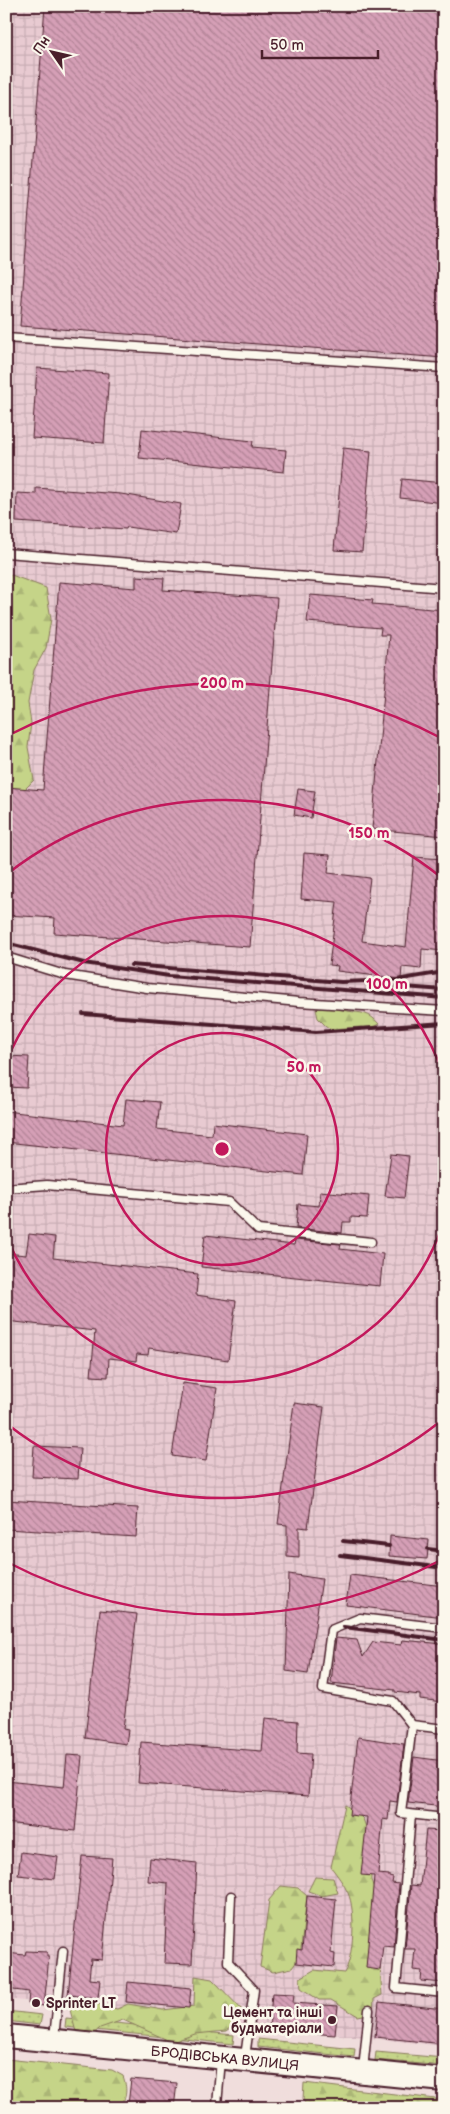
<svg xmlns="http://www.w3.org/2000/svg" width="450" height="2114" font-family="'Balsamiq Sans',sans-serif">
	<style>
		.industrial { fill: url(#industrial-grid) }
		.grass { fill: url(#grass-dots); stroke: #887a5a }
		.forest { fill: url(#forest-firs); stroke: #887a5a }
		.building { fill: url(#building-back-hatch); stroke: #4a1f2b }
		.lines { fill: none; stroke-linecap: round; stroke-linejoin: round }
		.service-casing { stroke: #4a1f2b; stroke-width: 11 }
		.primary-casing { stroke: #4a1f2b; stroke-width: 26 }
		.service { stroke: #fbf7ec; stroke-width: 8 }
		.primary { stroke: #fbf7ec; stroke-width: 22 }
		.rail { stroke: #4a1f2b; stroke-width: 4 }
		.ring { fill: none; stroke: #c2185b; stroke-width: 2.5 }
		.poi-dot { fill: #4a1f2b; stroke: #fbf7ec; stroke-width: 2 }
		.labels { text-anchor: middle; dominant-baseline: central; stroke-width: 5; stroke-linejoin: round; paint-order: stroke }
		.poi-label { font-size: 14px; font-weight: bold; fill: #4a1f2b; stroke: #fbf7ec; text-anchor: start }
		.street-label { font-size: 14px; fill: #4a1f2b; stroke: #fbf7ec }
		.centre { fill: #c2185b; stroke: #fbf7ec; stroke-width: 2.5 }
		.ring-label { font-size: 15px; text-anchor: middle; font-weight: bold; fill: #c2185b; stroke: #fbf7ec; stroke-width: 5; stroke-linejoin: round; paint-order: stroke }
	</style>
	<defs>
		<pattern id="industrial-grid" width="8" height="8" patternUnits="userSpaceOnUse" patternTransform="scale(1.25)"><rect width="8" height="8" fill="#e8cad1"/><path d="M0 4h8M4 0v8" fill="none" stroke="#c8adb4"/></pattern>
		<pattern id="grass-dots" width="8" height="8" patternUnits="userSpaceOnUse" patternTransform="scale(1.25)"><rect width="8" height="8" fill="#c5d488"/><path d="M2 2h.1M6 6h.1" fill="none" stroke="#abb676" stroke-width="1.8" stroke-linecap="round"/></pattern>
		<pattern id="forest-firs" width="22" height="20" patternUnits="userSpaceOnUse" patternTransform="scale(1.25)"><rect width="22" height="20" fill="#c5d488"/><path d="M5 1l3.5 6h-7zM16 11l3.5 6h-7z" fill="#abb676"/></pattern>
		<pattern id="building-back-hatch" width="6" height="6" patternUnits="userSpaceOnUse" patternTransform="scale(1.25)"><rect width="6" height="6" fill="#d59fb6"/><path d="M-1 5l2 2M0 0l6 6M5-1l2 2" fill="none" stroke="#af8194"/></pattern>
	</defs>
	<rect width="100%" height="100%" fill="#f0dddc"/>
	<filter id="ink" filterUnits="userSpaceOnUse"><feTurbulence type="fractalNoise" baseFrequency=".02" numOctaves="2"/><feDisplacementMap in="SourceGraphic" scale="10" xChannelSelector="R" yChannelSelector="G"/><feConvolveMatrix kernelMatrix="1 2 1 2 8 2 1 2 1" color-interpolation-filters="sRGB"/></filter>
	<g filter="url(#ink)">
		<path class="industrial" d="M 6,6 L 444,6 L 444,2046 L 6,1999 Z"/>
		<path class="grass" d="M 6,2011 L 42,2015 L 40,2025 L 6,2021 Z
			M 66,2018 L 234,2035 L 233,2044 L 65,2027 Z
			M 258,2039 L 355,2049 L 354,2057 L 258,2047 Z
			M 376,2052 L 444,2058 L 444,2066 L 375,2060 Z"/>
		<path class="forest" d="M 6,573 L 46,588 L 51,619 L 46,648 L 34,670 L 28,703 L 31,723 L 28,747 L 34,780 L 20,794 L 6,790 Z
			M 328,1006 C 334,1008 341,1010 347,1011 C 362,1013 369,1012 379,1024 L 369,1029 L 361,1027 L 331,1029 L 326,1026 L 318,1018 L 316,1009 Z
			M 345,1805 L 355,1811 L 363,1819 L 371,1840 L 371,1880 L 378,1900 L 379,1952 L 382,1995 L 374,1999 L 373,2013 L 358,2016 L 331,2000 L 319,2000 L 301,1988 L 300,1978 L 314,1970 L 344,1973 C 354,1958 356,1910 348,1893 C 344,1884 337,1875 331,1867 Z
			M 315,1877 L 333,1878 L 338,1893 L 322,1896 L 308,1891 Z
			M 281,1886 L 298,1888 L 307,1896 L 300,1957 L 292,1968 L 273,1972 L 260,1967 L 269,1900 Z
			M 195,1976 L 212,1979 L 247,2015 L 226,2031 L 195,2034 L 172,2042 L 123,2020 L 100,2028 L 89,2038 L 76,2032 L 70,2010 L 83,2000 L 117,2009 L 128,2004 L 163,2010 L 194,2006 Z
			M 6,2059 L 112,2070 L 123,2076 C 127,2087 128,2099 118,2108 L 6,2100 Z
			M 304,2083 L 444,2100 L 444,2108 L 307,2108 L 303,2099 Z"/>
		<path class="building" d="M 45,6 L 444,6 L 444,358 L 20,326 Z
			M 37,368 L 109,373 L 104,443 L 32,438 Z
			M 142,429 L 253,441 L 252,447 L 286,450 L 284,472 L 139,458 Z
			M 343,448 L 371,451 L 362,552 L 334,550 Z
			M 402,479 L 444,483 L 444,503 L 400,498 Z
			M 36,488 L 121,494 L 181,504 L 176,534 L 127,527 L 126,529 L 16,522 L 17,493 L 36,494 Z
			M 136,576 L 164,578 L 163,590 L 277,598 L 250,947 L 54,933 L 55,918 L 6,915 L 6,787 L 43,790 L 59,582 L 136,588 Z
			M 310,595 L 373,600 L 372,604 L 444,610 L 444,836 L 372,829 L 389,635 L 380,635 L 381,628 L 307,622 Z
			M 298,789 L 315,791 L 311,818 L 294,815 Z
			M 304,853 L 330,855 L 328,873 L 370,878 L 362,941 L 406,947 L 414,857 L 444,859 L 444,951 L 422,949 L 421,969 L 402,967 L 401,979 L 337,971 L 338,966 L 329,965 L 337,902 L 301,899 Z
			M 6,1056 L 29,1057 L 27,1088 L 6,1087 Z
			M 126,1099 L 160,1102 L 157,1129 L 212,1135 L 213,1123 L 307,1134 L 303,1175 L 6,1142 L 6,1111 L 123,1125 Z
			M 391,1154 L 409,1156 L 404,1198 L 385,1196 Z
			M 320,1191 L 369,1196 L 367,1218 L 351,1217 L 351,1222 L 343,1222 L 342,1233 L 296,1228 L 298,1204 L 319,1206 Z
			M 29,1234 L 55,1237 L 53,1258 L 198,1274 L 196,1295 L 236,1301 L 228,1360 L 149,1348 L 148,1355 L 137,1354 L 136,1361 L 109,1358 L 108,1377 L 91,1376 L 95,1331 L 6,1321 L 6,1253 L 26,1255 Z
			M 205,1235 L 294,1245 L 295,1240 L 341,1244 L 340,1249 L 383,1254 L 380,1286 L 201,1267 Z
			M 183,1383 L 217,1388 L 206,1461 L 172,1456 Z
			M 294,1403 L 324,1407 L 308,1528 L 299,1527 L 299,1558 L 287,1557 L 287,1525 L 278,1524 Z
			M 34,1446 L 80,1448 L 78,1479 L 32,1477 Z
			M 6,1500 L 138,1508 L 136,1537 L 6,1529 Z
			M 390,1536 L 429,1540 L 427,1559 L 389,1556 Z
			M 289,1574 L 322,1579 L 308,1674 L 286,1671 Z
			M 350,1575 L 444,1586 L 444,1617 L 346,1605 Z
			M 100,1610 L 137,1614 L 123,1729 L 128,1730 L 126,1744 L 85,1738 Z
			M 336,1638 L 357,1640 L 363,1657 L 373,1642 L 401,1645 L 402,1640 L 444,1644 L 444,1698 L 442,1702 L 420,1699 L 420,1695 L 395,1692 L 395,1690 L 331,1683 Z
			M 265,1718 L 298,1721 L 297,1753 L 311,1754 L 308,1796 L 138,1783 L 141,1742 L 262,1751 Z
			M 358,1737 L 404,1744 L 397,1802 L 390,1801 L 388,1820 L 383,1819 L 378,1874 L 389,1875 L 389,1877 L 393,1878 L 392,1883 L 399,1884 L 394,1947 L 383,1946 L 380,1970 L 366,1968 L 374,1876 L 361,1875 L 367,1817 L 349,1815 Z
			M 67,1755 L 82,1756 L 75,1831 L 6,1823 L 6,1781 L 64,1787 Z
			M 414,1757 L 444,1761 L 444,1807 L 408,1803 Z
			M 426,1830 L 444,1831 L 444,1983 L 421,1981 L 422,1971 L 413,1970 L 415,1949 L 405,1949 L 411,1885 L 420,1886 Z
			M 21,1852 L 58,1857 L 55,1879 L 18,1875 Z
			M 82,1856 L 112,1858 L 102,1960 L 91,1959 L 89,1979 L 100,1980 L 98,1998 L 68,1995 Z
			M 150,1858 L 197,1863 L 192,1964 L 164,1963 L 168,1883 L 148,1881 Z
			M 307,1896 L 336,1899 L 331,1953 L 335,1954 L 334,1967 L 296,1963 L 297,1949 L 302,1950 Z
			M 26,1951 L 47,1952 L 47,1957 L 49,1957 L 44,2006 L 28,2004 L 29,1992 L 6,1989 L 6,1953 L 25,1955 Z
			M 128,1982 L 191,1988 L 189,2008 L 126,2002 Z
			M 272,1993 L 294,1994 L 293,2003 L 338,2006 L 335,2035 L 269,2030 Z
			M 379,2002 L 444,2009 L 444,2044 L 375,2037 Z
			M 131,2079 L 177,2083 L 174,2108 L 128,2105 Z"/>
		<g class="lines">
			<g class="service-casing">
				<path id="service" d="M 6,338 L 444,368
					M 6,553 L 444,588
					M 6,957 L 65,975 L 147,988 L 299,1002 L 444,1011
					M 6,1188 L 47,1185 L 229,1202 L 258,1230 L 371,1242
					M 444,1628 L 360,1618 L 331,1630 L 323,1689 L 393,1701 L 412,1725 L 444,1729
					M 412,1725 L 401,1813 L 444,1818
					M 411,1815 L 396,1988 L 444,1993
					M 231,1896 L 228,1962 L 254,1990 L 245,2057
					M 54,2038 L 63,1951
					M 363,2070 L 369,2010
					M 217,2105 L 221,2060"/>
			</g>
			<g class="primary-casing">
				<g id="primary">
					<path id="s1" d="M 6,2036 L 444,2080"/>
				</g>
			</g>
			<use href="#service" class="service"/>
			<use href="#primary" class="primary"/>
			<path class="rail" d="M 6,943 L 84,963 L 169,976 L 444,998
				M 131,965 L 341,982 L 396,980 L 444,972
				M 391,986 L 444,990
				M 83,1014 L 316,1032 L 444,1023
				M 343,1541 L 389,1546
				M 428,1549 L 444,1551
				M 340,1555 L 444,1568
				M 344,1627 L 444,1640"/>
		</g>
	</g>
	<g class="ring">
		<circle cx="222" cy="1149" r="116"/>
		<path d="M444 1221A233 233 0 0 1 7 1238M7 1060A233 233 0 0 1 444 1077"/>
		<path d="M442 1420A349 349 0 0 1 7 1424M7 874A349 349 0 0 1 442 878"/>
		<path d="M441 1560A466 466 0 0 1 7 1562M7 736A466 466 0 0 1 441 738"/>
	</g>
	<g class="poi-dot">
		<circle cx="36" cy="2003" r="5"/>
		<circle cx="332" cy="2020" r="5"/>
	</g>
	<g class="labels">
		<g class="poi-label">
			<text x="46" y="2003">Sprinter LT</text>
			<text x="322" y="2012" text-anchor="end">Цемент та інші<tspan x="322" dy="16">будматеріали</tspan></text>
		</g>
		<g class="street-label">
			<text stroke="none"><textPath href="#s1" startOffset="220">БРОДІВСЬКА ВУЛИЦЯ</textPath></text>
		</g>
	</g>
	<circle cx="222" cy="1149" r="8" class="centre"/>
	<g class="ring-label">
		<text x="222" y="688">200 m</text>
		<text x="369" y="838">150 m</text>
		<text x="387" y="989">100 m</text>
		<text x="304" y="1072">50 m</text>
	</g>
	<rect width="450" height="2114" fill="none" stroke="#fbf7ec" stroke-width="25"/>
	<rect x="12" y="12" width="425" height="2089" fill="none" stroke="#4a1f2b" stroke-width="2" filter="url(#ink)"/>
	<g transform="translate(52 52) rotate(304)" stroke="#fbf7ec" stroke-width="4" paint-order="stroke">
	<path d="M0-4L9 19L0 12L-9 19Z" fill="#4a1f2b"/>
	<text y="-8" font-size="14" font-weight="bold" text-anchor="middle" fill="#4a1f2b">Пн</text>
	</g>
	<path d="M262 50v8h116v-8" fill="none" stroke="#4a1f2b" stroke-width="2.5"/>
	<text x="270" y="50" font-size="15" fill="#4a1f2b" stroke="#fbf7ec" stroke-width="4" paint-order="stroke">50 m</text>
</svg>
